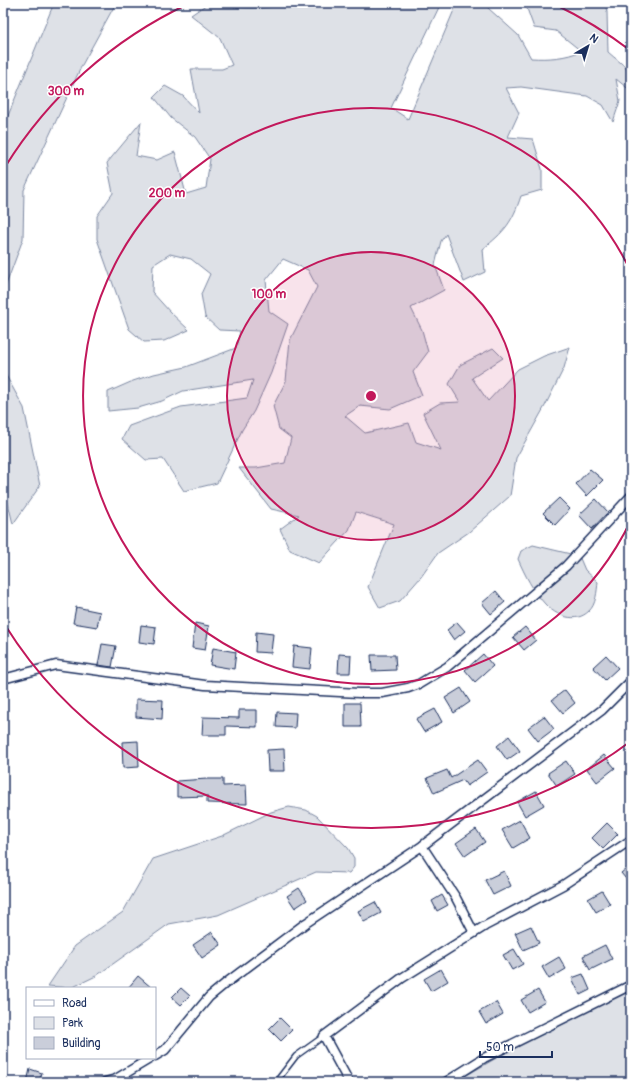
<svg xmlns="http://www.w3.org/2000/svg" width="634" height="1085" font-family="Pangolin,sans-serif">
	<style>
		.green { fill: #dee1e7; stroke: #7c88a2 }
		.building { fill: #caceda; stroke: #1b2f5e }
		.lines { fill: none; stroke-linecap: round; stroke-linejoin: round }
		.lane-casing { stroke: #1b2f5e; stroke-width: 7 }
		.street-casing { stroke: #1b2f5e; stroke-width: 11 }
		.lane { stroke: #fff; stroke-width: 4 }
		.street { stroke: #fff; stroke-width: 8 }
		.ring { fill: none; stroke: #c2185b; stroke-width: 2 }
		.centre { fill: #c2185b; stroke: #fff; stroke-width: 2 }
		.ring-label { font-size: 12px; text-anchor: middle; font-weight: bold; fill: #c2185b; stroke: #fff; stroke-width: 3; stroke-linejoin: round; paint-order: stroke }
	</style>
	<rect width="100%" height="100%" fill="#fff"/>
	<filter id="ink" filterUnits="userSpaceOnUse"><feTurbulence type="fractalNoise" baseFrequency=".025" numOctaves="2"/><feDisplacementMap in="SourceGraphic" scale="8" xChannelSelector="R" yChannelSelector="G"/><feConvolveMatrix kernelMatrix="1 2 1 2 8 2 1 2 1" color-interpolation-filters="sRGB"/></filter>
	<g filter="url(#ink)">
		<path class="green" d="M 54,3 L 116,3 L 82,65 L 24,190 L 23,239 L 3,293 L 3,128 Z
			M 285,3 L 441,3 L 391,108 L 408,119 L 457,3 L 486,3 L 488,8 L 518,35 L 531,58 C 548,59 566,58 581,51 L 556,31 L 534,28 L 525,3 L 605,3 L 607,12 L 608,52 C 625,67 631,67 631,91 L 616,79 L 620,101 L 613,122 L 603,105 L 587,96 L 521,87 L 506,88 L 519,113 L 508,137 L 533,139 L 542,169 L 542,190 L 521,196 C 512,223 505,231 483,249 L 485,272 L 464,282 L 446,234 L 441,241 L 435,265 L 444,290 L 411,308 L 422,330 L 428,352 L 413,372 L 422,395 L 390,409 L 360,406 L 345,416 L 365,433 L 409,423 L 416,442 L 441,450 L 423,413 L 440,403 L 460,402 L 449,384 L 460,365 L 493,348 L 503,358 L 472,378 L 488,401 L 518,369 L 544,356 L 570,347 L 564,368 L 545,406 L 516,458 L 510,496 L 469,532 L 438,553 L 421,577 L 400,601 L 380,608 L 368,587 L 394,524 L 356,512 L 349,530 L 319,563 L 290,550 L 280,529 L 299,515 L 271,509 L 239,468 L 256,468 L 285,463 L 291,438 L 279,429 L 273,406 L 286,381 L 290,340 L 317,287 L 308,270 L 283,259 L 266,280 L 269,311 L 288,324 L 271,373 L 254,411 L 242,430 L 217,483 L 184,491 L 163,459 L 146,460 L 122,439 L 129,426 L 181,407 L 247,398 L 253,380 L 183,391 L 162,401 L 138,408 L 108,411 L 108,392 L 133,381 L 154,374 L 186,367 L 236,348 L 240,331 L 219,330 L 205,317 L 201,294 L 210,274 L 191,259 L 170,254 L 153,265 L 152,292 L 170,312 L 189,330 L 164,341 L 144,342 L 129,329 L 97,239 L 97,216 L 113,193 L 107,163 L 141,122 L 136,156 L 157,160 L 175,152 L 186,194 L 206,188 L 210,159 L 195,137 L 171,118 L 154,97 L 165,86 L 183,96 L 199,113 L 191,69 L 222,69 L 232,65 L 220,38 L 191,15 L 207,4 C 232,7 260,12 285,3 Z
			M 3,370 L 24,408 L 40,486 L 13,524 L 3,482 Z
			M 533,545 L 579,556 L 585,570 L 598,582 C 597,591 596,605 589,611 C 576,624 556,616 545,604 C 533,591 525,575 518,559 L 521,551 Z
			M 289,807 L 306,810 L 317,816 L 348,848 L 354,858 L 354,867 L 349,873 L 316,872 L 218,915 L 169,924 L 96,976 L 71,988 L 48,986 L 75,946 L 123,912 L 153,859 L 222,836 L 271,812 Z
			M 631,990 L 631,1082 L 455,1082 L 522,1043 L 613,995 Z"/>
		<path class="building" d="M 590,469 L 603,480 L 587,496 L 576,484 Z
			M 559,498 L 570,509 L 555,525 L 543,513 Z
			M 596,499 L 608,512 L 592,529 L 579,515 Z
			M 496,591 L 505,602 L 491,614 L 482,603 Z
			M 76,607 L 100,612 L 97,627 L 73,623 Z
			M 457,622 L 465,631 L 454,640 L 447,630 Z
			M 195,623 L 209,626 L 205,650 L 192,648 Z
			M 141,625 L 156,627 L 154,644 L 139,642 Z
			M 525,627 L 536,640 L 524,650 L 513,637 Z
			M 256,632 L 273,634 L 271,653 L 255,652 Z
			M 102,644 L 116,646 L 112,667 L 98,665 Z
			M 294,646 L 312,648 L 310,669 L 292,667 Z
			M 213,648 L 236,652 L 234,669 L 210,665 Z
			M 339,654 L 351,655 L 350,673 L 338,673 Z
			M 483,654 L 493,666 L 475,682 L 465,670 Z
			M 371,655 L 395,655 L 396,670 L 372,671 Z
			M 606,655 L 618,668 L 605,680 L 593,667 Z
			M 461,688 L 470,702 L 454,713 L 445,698 Z
			M 565,690 L 575,703 L 563,713 L 552,700 Z
			M 136,699 L 163,700 L 162,719 L 136,717 Z
			M 345,703 L 360,703 L 361,727 L 345,727 Z
			M 435,709 L 442,722 L 424,732 L 416,719 Z
			M 239,710 L 257,710 L 257,727 L 226,726 L 226,735 L 202,735 L 203,717 L 239,718 Z
			M 277,712 L 296,713 L 295,728 L 276,727 Z
			M 544,716 L 554,729 L 538,741 L 528,728 Z
			M 509,736 L 520,751 L 507,760 L 497,746 Z
			M 138,741 L 139,767 L 123,768 L 122,742 Z
			M 284,749 L 285,771 L 268,771 L 267,750 Z
			M 604,755 L 615,768 L 597,782 L 587,769 Z
			M 478,760 L 487,772 L 467,786 L 463,780 L 434,793 L 427,778 L 447,770 L 451,778 Z
			M 566,761 L 575,774 L 557,786 L 548,773 Z
			M 207,779 L 223,779 L 223,786 L 246,785 L 247,804 L 207,803 L 207,796 L 177,797 L 177,781 Z
			M 536,791 L 544,805 L 525,816 L 517,802 Z
			M 520,820 L 530,838 L 513,848 L 502,830 Z
			M 607,823 L 618,834 L 603,849 L 592,838 Z
			M 476,829 L 485,842 L 465,856 L 456,843 Z
			M 631,865 L 631,885 L 621,873 Z
			M 504,871 L 511,886 L 493,895 L 485,880 Z
			M 299,888 L 307,900 L 295,908 L 287,896 Z
			M 602,891 L 610,904 L 596,912 L 588,899 Z
			M 442,895 L 448,905 L 437,911 L 432,901 Z
			M 375,902 L 381,913 L 364,922 L 358,911 Z
			M 531,926 L 539,943 L 523,950 L 515,933 Z
			M 212,932 L 221,945 L 202,958 L 193,945 Z
			M 605,945 L 612,959 L 590,970 L 583,956 Z
			M 514,949 L 523,964 L 512,970 L 503,955 Z
			M 559,957 L 566,969 L 549,979 L 542,967 Z
			M 441,969 L 448,981 L 431,991 L 424,979 Z
			M 583,974 L 590,990 L 580,995 L 572,978 Z
			M 138,976 L 152,988 L 128,988 Z
			M 181,988 L 190,996 L 181,1005 L 172,997 Z
			M 538,990 L 545,1002 L 528,1012 L 521,1000 Z
			M 496,1002 L 503,1014 L 486,1024 L 479,1012 Z
			M 280,1018 L 292,1030 L 281,1041 L 269,1029 Z
			M 30,1069 L 42,1073 L 39,1082 L 27,1082 Z"/>
		<g class="lines">
			<g class="lane-casing">
				<path id="lane" d="M 276,1082 L 296,1056 L 324,1036"/>
			</g>
			<g class="street-casing">
				<path id="street" d="M 3,679 L 56,665 L 205,685 L 359,693 L 382,693 L 408,688 L 419,684 L 447,667 L 566,566 L 631,496
					M 422,846 L 456,898 L 474,933
					M 155,1056 L 165,1050 L 209,997 L 226,983 L 306,923 L 422,846 L 602,710 L 631,681
					M 105,1082 L 116,1079 L 151,1058
					M 349,1082 L 324,1036 L 402,978 L 485,926 L 563,885 L 631,840
					M 446,1082 L 484,1058 L 631,985"/>
			</g>
			<use href="#lane" class="lane"/>
			<use href="#street" class="street"/>
		</g>
	</g>
	<circle cx="371" cy="396" r="144" fill="#c2185b" fill-opacity=".12"/>
	<g class="ring">
		<circle cx="371" cy="396" r="144"/>
		<path d="M631 520A288 288 0 1 1 631 272"/>
		<path d="M631 741A432 432 0 0 1 5 625M5 167A432 432 0 0 1 188 4M554 4A432 432 0 0 1 631 51"/>
	</g>
	<circle cx="371" cy="396" r="6" class="centre"/>
	<g class="ring-label">
		<text x="66" y="95">300 m</text>
		<text x="167" y="197">200 m</text>
		<text x="269" y="298">100 m</text>
	</g>
	<rect width="634" height="1085" fill="none" stroke="#fff" stroke-width="16"/>
	<rect x="8" y="8" width="618" height="1069" fill="none" stroke="#1b2f5e" stroke-width="1.5" filter="url(#ink)"/>
	<rect x="26" y="987" width="130" height="72" fill="#ffffff" stroke="#a4acbf"/>
	<rect x="34" y="1000" width="20" height="6" fill="#ffffff" stroke="#a4acbf"/>
	<text x="62" y="1007" font-size="12" fill="#1b2f5e">Road</text>
	<rect x="34" y="1017" width="20" height="12" fill="#dee1e7" stroke="#a4acbf"/>
	<text x="62" y="1027" font-size="12" fill="#1b2f5e">Park</text>
	<rect x="34" y="1037" width="20" height="12" fill="#caceda" stroke="#a4acbf"/>
	<text x="62" y="1047" font-size="12" fill="#1b2f5e">Building</text>
	<g transform="translate(588 46) rotate(38)" stroke="#ffffff" stroke-width="3" paint-order="stroke">
	<path d="M0-3L7 15L0 10L-7 15Z" fill="#1b2f5e"/>
	<text y="-6" font-size="11" font-weight="bold" text-anchor="middle" fill="#1b2f5e">N</text>
	</g>
	<path d="M480 1051v6h72v-6" fill="none" stroke="#1b2f5e" stroke-width="2"/>
	<text x="486" y="1051" font-size="12" fill="#1b2f5e" stroke="#ffffff" stroke-width="3" paint-order="stroke">50 m</text>
</svg>
